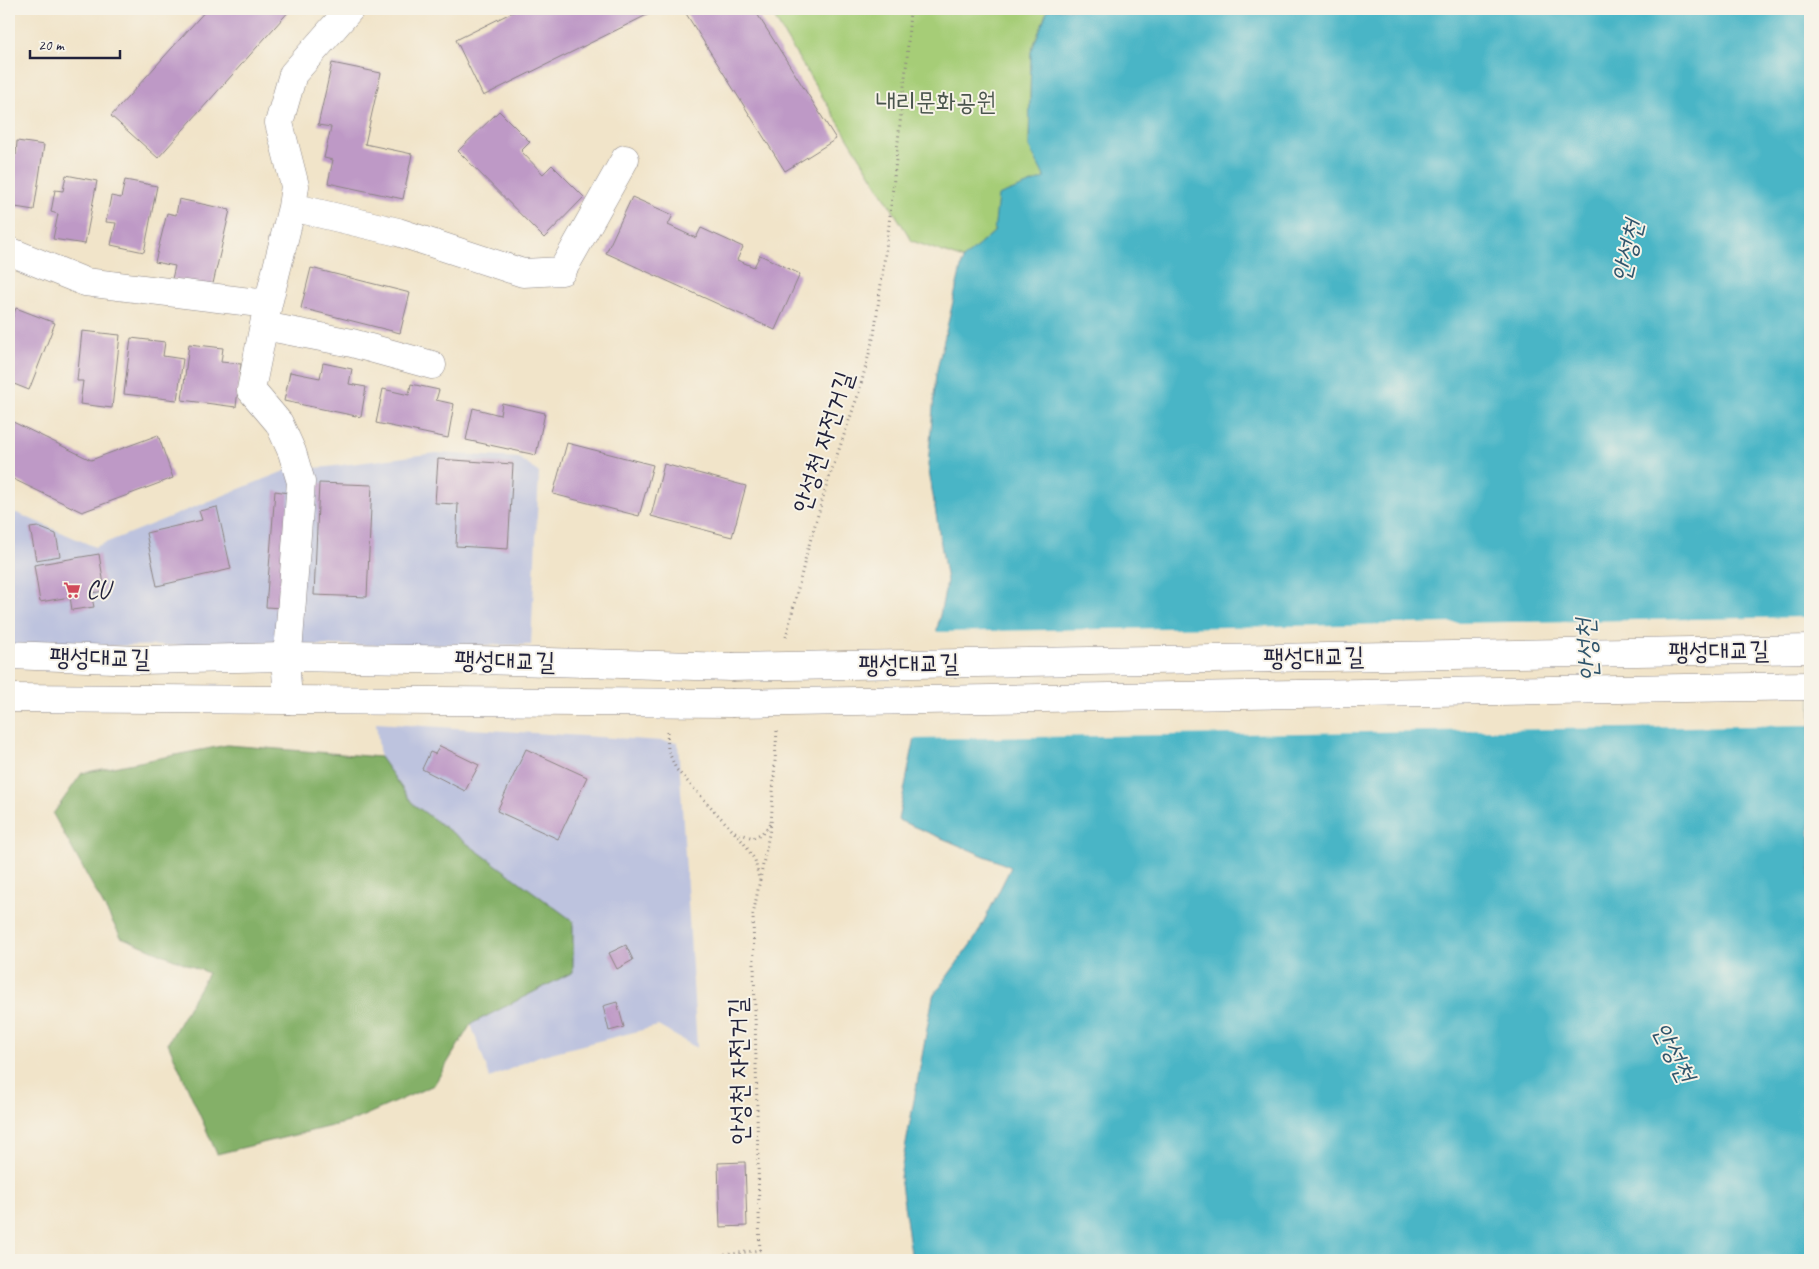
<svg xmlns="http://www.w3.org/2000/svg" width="1819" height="1269" font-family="Caveat,'Poor Story',sans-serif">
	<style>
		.industrial { fill: #bdc3de }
		.green { fill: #a6cd77; stroke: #647859 }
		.forest { fill: #84b068; stroke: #536952 }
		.water { fill: #49b5c6; stroke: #366c80 }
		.pier { fill: #f1e4c9 }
		.building { fill: #be99c6 }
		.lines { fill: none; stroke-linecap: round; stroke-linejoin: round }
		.minor-casing { stroke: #8a8382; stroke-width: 29 }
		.major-casing { stroke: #8a8382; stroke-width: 29 }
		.path { stroke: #8a8382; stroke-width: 3; stroke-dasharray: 1 4; stroke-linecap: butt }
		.minor { stroke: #fff; stroke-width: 28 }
		.major { stroke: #fff; stroke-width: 28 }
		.major-bridge-casing { stroke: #8a8382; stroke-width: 29; stroke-linecap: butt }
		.major-bridge { stroke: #fff; stroke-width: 28 }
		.labels { text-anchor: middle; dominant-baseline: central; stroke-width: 4; stroke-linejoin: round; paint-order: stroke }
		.park-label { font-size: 25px; fill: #4a554d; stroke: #f7f3e8 }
		.street-label { font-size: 25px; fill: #22223b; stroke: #f7f3e8 }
		.poi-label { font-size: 25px; fill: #22223b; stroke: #f7f3e8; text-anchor: start }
		.water-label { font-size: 26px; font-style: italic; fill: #30556c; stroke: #f7f3e8 }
	</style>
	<rect width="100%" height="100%" fill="#f7f3e8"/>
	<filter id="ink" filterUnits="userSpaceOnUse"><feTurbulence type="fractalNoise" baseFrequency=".02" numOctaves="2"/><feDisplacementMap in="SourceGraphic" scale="10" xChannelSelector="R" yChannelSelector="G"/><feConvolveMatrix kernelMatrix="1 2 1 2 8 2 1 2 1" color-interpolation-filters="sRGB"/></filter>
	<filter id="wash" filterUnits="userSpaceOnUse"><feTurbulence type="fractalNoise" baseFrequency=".0096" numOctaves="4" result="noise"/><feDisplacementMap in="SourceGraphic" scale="20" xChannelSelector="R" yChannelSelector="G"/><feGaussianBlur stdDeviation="1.12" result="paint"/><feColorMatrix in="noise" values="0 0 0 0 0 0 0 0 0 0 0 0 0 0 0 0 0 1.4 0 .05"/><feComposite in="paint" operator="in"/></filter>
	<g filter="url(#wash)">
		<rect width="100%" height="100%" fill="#f1e4c9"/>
		<path class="industrial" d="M 436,453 L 519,458 L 539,473 L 531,645 L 9,646 L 9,513 L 17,513 L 95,547 L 287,470 L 327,467 Z
			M 376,723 L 678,742 L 697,1048 L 658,1026 L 539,1056 L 490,1078 L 471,1024 L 572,972 L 573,921 L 413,804 L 380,757 Z"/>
		<path class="green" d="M 770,9 L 1048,9 L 1031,52 L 1029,147 L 1046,178 L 999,196 L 994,232 L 963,259 L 912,241 L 786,38 Z"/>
		<path class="forest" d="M 227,745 L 380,757 L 413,804 L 573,921 L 573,972 L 471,1024 L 434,1085 L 352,1121 L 217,1154 L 168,1043 L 208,973 L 121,937 L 53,814 L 82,773 Z"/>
		<path class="water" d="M 1048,9 L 1810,9 L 1810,1260 L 912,1260 L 900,1177 L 933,996 L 976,937 L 1011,867 L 898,820 L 947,581 L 928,465 L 936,374 L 963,259 L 994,232 L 998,196 L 1045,178 L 1029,147 L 1031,52 Z"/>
		<path class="pier" d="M 1810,617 L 1810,725 L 912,739 L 934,632 Z"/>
		<g id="blocks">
			<path class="building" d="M 207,9 L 291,9 L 158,158 L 111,116 Z
				M 519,9 L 659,9 L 483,96 L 456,40 Z
				M 690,9 L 754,9 L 836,139 L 785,171 L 685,12 Z
				M 332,63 L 381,73 L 365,144 L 412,154 L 403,199 L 328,183 L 333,160 L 324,158 L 331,127 L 318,125 Z
				M 499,111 L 530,142 L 521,151 L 543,174 L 552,165 L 584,197 L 544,238 L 458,151 Z
				M 17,141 L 44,145 L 34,210 L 9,206 L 12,175 L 9,175 L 9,154 L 16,155 Z
				M 66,175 L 97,181 L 85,244 L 53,239 L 58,214 L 51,212 L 55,190 L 63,191 Z
				M 125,180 L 157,186 L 144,252 L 111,245 L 116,223 L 106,222 L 111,196 L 121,198 Z
				M 632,197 L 673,215 L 668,225 L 696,238 L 701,228 L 743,247 L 737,260 L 754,267 L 760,255 L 800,274 L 775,330 L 606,253 Z
				M 179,199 L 230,210 L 212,288 L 172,279 L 175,266 L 155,262 L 167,213 L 176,215 Z
				M 311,268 L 410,293 L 400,333 L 301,308 Z
				M 16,308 L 55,323 L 29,390 L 9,382 L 9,327 Z
				M 82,331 L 120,335 L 112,408 L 80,404 L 83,381 L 77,381 Z
				M 131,338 L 165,342 L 163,356 L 183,359 L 177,400 L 124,394 Z
				M 189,344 L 223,348 L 221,362 L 241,364 L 236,407 L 182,400 Z
				M 323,363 L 352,369 L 349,384 L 366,387 L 361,417 L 284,401 L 290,372 L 320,378 Z
				M 411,384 L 439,390 L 436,400 L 454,404 L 448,438 L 376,423 L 383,389 L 409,395 Z
				M 502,403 L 545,413 L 536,455 L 466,440 L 473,408 L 500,415 Z
				M 9,420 L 91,460 L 158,435 L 173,478 L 82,512 L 9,477 Z
				M 567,443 L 653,465 L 639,516 L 553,494 Z
				M 438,459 L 513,464 L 508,549 L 456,546 L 458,504 L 435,503 Z
				M 664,464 L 746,486 L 732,537 L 651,516 Z
				M 319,483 L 372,485 L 367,597 L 314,595 Z
				M 275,491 L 289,493 L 281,608 L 266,607 Z
				M 217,507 L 231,569 L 157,586 L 146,533 L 202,520 L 199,511 Z
				M 38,527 L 56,534 L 60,556 L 36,560 L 30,528 Z
				M 99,554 L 105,591 L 91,593 L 94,607 L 72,610 L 70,597 L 40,602 L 34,565 Z
				M 440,746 L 479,765 L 465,791 L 422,769 L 430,752 L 435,754 Z
				M 526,749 L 587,777 L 558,839 L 497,811 Z
				M 626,945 L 633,960 L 617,969 L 609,953 Z
				M 617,1002 L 624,1027 L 609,1031 L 603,1006 Z
				M 745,1162 L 747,1226 L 720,1227 L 718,1163 Z"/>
		</g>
	</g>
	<g filter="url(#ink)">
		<use href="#blocks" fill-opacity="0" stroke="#8a8382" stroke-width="1"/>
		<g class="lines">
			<g class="minor-casing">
				<path id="minor" d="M 292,207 L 295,186 L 279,123 L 293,74 L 350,9
					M 9,251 L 85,282 L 268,304
					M 264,326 L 352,343 L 432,365
					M 288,700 L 285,657 L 289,640 L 301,482 L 292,452 L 279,423 L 251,390 L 268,304 L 292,207 L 398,232 L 523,273 L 562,271 L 625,159"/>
			</g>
			<g class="major-casing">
				<path id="major" d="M 9,655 L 140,660 L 285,657 L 478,660 L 732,667
					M 9,698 L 731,703"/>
			</g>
			<path class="path" d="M 786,637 L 807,552 L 827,484 L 859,392 L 874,335 L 888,233 L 907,59 L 910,9
				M 667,732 L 668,750 L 676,769 L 743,842 L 755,860 L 759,879
				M 735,832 L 753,838 L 762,833 L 771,824
				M 690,1260 L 760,1250
				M 760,1260 L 753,915 L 771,824 L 777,730"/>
			<use href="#minor" class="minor"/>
			<use href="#major" class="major"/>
			<g class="major-bridge-casing">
				<path id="major-bridge" d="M 732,667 L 1810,649
					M 731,703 L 1810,686"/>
			</g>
			<use href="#major-bridge" class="major-bridge"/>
		</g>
	</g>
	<defs>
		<g id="supermarket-bare" transform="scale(1.35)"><path d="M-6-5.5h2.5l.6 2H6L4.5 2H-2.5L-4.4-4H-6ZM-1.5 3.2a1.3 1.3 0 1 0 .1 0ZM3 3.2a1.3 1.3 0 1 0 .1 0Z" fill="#d1495b" stroke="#f7f3e8" stroke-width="2.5" paint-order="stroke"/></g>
	</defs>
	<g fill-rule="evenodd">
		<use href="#supermarket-bare" x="72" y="590"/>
	</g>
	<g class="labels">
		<g class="park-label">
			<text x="936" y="102">내리문화공원</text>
		</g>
		<g class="street-label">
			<text transform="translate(823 442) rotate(-72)">안성천 자전거길</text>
			<text transform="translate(1719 651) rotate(-1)">팽성대교길</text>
			<text transform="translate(1314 657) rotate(-1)">팽성대교길</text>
			<text transform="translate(100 658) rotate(1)">팽성대교길</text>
			<text transform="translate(505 661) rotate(1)">팽성대교길</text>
			<text transform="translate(909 664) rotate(-1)">팽성대교길</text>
			<text transform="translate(739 1071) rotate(-91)">안성천 자전거길</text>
		</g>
		<g class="poi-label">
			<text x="86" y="590">CU</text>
		</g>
		<g class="water-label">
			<text transform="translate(1627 251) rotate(-77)">안성천</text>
			<text transform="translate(1587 650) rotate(-94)">안성천</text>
			<text transform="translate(1674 1052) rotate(63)">안성천</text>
		</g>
	</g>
	<rect width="1819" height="1269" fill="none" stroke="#f7f3e8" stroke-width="30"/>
	<path d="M30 50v8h90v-8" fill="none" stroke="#22223b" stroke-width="2.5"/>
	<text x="38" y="50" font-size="15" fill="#22223b" stroke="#f7f3e8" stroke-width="4" paint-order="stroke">20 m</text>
</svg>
